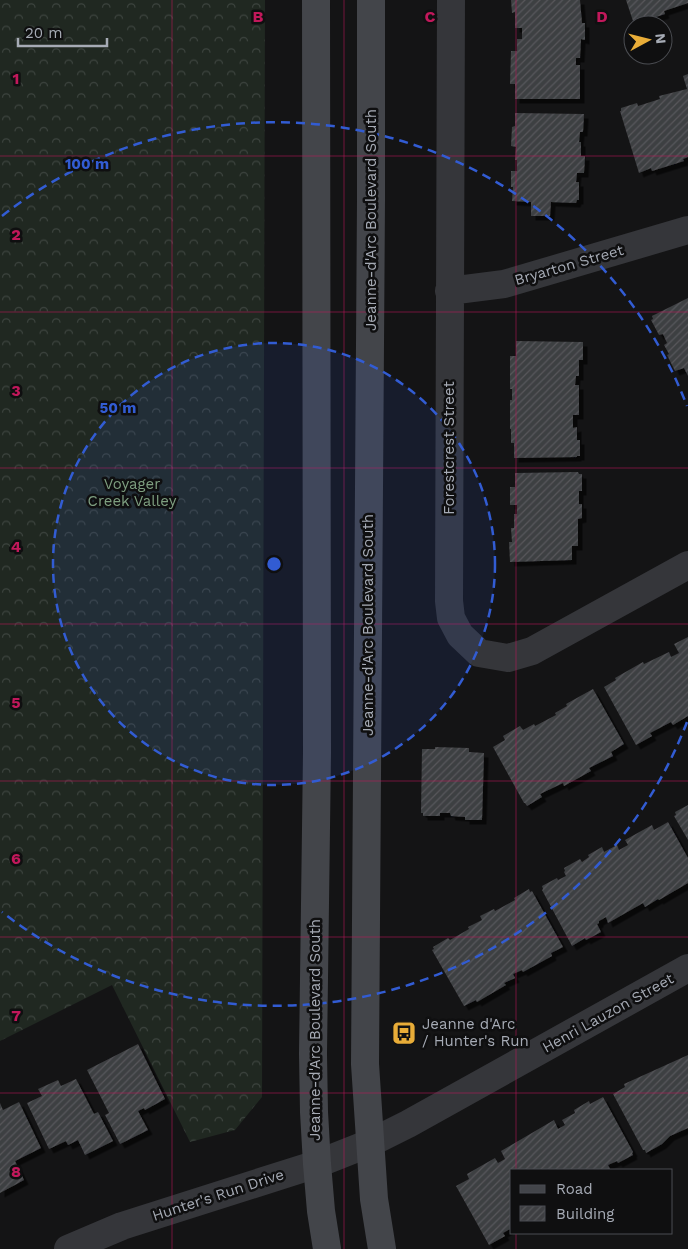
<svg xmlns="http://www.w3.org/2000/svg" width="688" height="1249" font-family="'Work Sans',sans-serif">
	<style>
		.forest { fill: url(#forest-crowns) }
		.building { fill: url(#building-hatch); filter: url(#shadow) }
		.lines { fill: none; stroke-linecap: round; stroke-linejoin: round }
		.minor { stroke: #35363a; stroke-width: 28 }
		.tertiary { stroke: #35363a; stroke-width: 28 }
		.secondary { stroke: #43454a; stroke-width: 28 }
		.grid { fill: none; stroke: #c2185b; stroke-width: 1; stroke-opacity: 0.55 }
		.ring { fill: none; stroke: #325cd3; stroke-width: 2.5; stroke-dasharray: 9 6 }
		.labels { text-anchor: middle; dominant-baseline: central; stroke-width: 5; stroke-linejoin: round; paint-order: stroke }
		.street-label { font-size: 15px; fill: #a6abb5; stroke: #0f0f10 }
		.park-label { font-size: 15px; fill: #7e9f80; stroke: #0f0f10 }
		.poi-label { font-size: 15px; fill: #a6abb5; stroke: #0f0f10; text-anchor: start }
		.grid-label { font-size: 16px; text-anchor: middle; font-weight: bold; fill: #c2185b; stroke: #0f0f10; stroke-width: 5; stroke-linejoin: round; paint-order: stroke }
		.centre { fill: #325cd3; stroke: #0f0f10; stroke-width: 2.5 }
		.ring-label { font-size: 15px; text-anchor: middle; font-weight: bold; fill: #325cd3; stroke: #0f0f10; stroke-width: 5; stroke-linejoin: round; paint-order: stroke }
	</style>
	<defs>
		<pattern id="forest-crowns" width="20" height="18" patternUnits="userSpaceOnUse" patternTransform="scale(1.25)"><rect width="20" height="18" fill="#202821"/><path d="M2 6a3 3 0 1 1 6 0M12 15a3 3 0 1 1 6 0" fill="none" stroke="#3d443f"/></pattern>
		<pattern id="building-hatch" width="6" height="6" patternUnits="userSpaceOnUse" patternTransform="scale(1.25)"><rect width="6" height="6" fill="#3e3f42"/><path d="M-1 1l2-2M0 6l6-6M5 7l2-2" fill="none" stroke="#57585b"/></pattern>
		<filter id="shadow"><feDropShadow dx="4.5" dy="4.5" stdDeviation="0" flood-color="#0009"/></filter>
	</defs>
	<rect width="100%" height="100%" fill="#141415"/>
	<path class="forest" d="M 0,0 L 265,0 L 262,1097 L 235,1130 L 190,1142 L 112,985 L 0,1041 Z"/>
	<path class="building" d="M 511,0 L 580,0 L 582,23 L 585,23 L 585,40 L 581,39 L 580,58 L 576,58 L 576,65 L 580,65 L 580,99 L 515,99 L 515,84 L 510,84 L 511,51 L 517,51 L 517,39 L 522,39 L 522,28 L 515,28 L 515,12 L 512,13 Z
		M 626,0 L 688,0 L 688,3 L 664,11 L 665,14 L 634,24 Z
		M 688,74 L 688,157 L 683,159 L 684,161 L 652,171 L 651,168 L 639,173 L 620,111 L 621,111 L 621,108 L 637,103 L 638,106 L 660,99 L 659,96 L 687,89 L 683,76 Z
		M 515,113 L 584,114 L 583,132 L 580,132 L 579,142 L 581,142 L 581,156 L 585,156 L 584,173 L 577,173 L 576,182 L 579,182 L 579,200 L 577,200 L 576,203 L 551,202 L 550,216 L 531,216 L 531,202 L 512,201 L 513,187 L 511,187 L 511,171 L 517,171 L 517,160 L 515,160 L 516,147 L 511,146 L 512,127 L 515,126 Z
		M 688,298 L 688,376 L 684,368 L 675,371 L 667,355 L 669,354 L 664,345 L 667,343 L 663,334 L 659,335 L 651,320 L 653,319 L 652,316 Z
		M 516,341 L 583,342 L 583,360 L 579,360 L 579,376 L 576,376 L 575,385 L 579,385 L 579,415 L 573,415 L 573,428 L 577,427 L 577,440 L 580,440 L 580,456 L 577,456 L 577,457 L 514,458 L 514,443 L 511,443 L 511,429 L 510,429 L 510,400 L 512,400 L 512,389 L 510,389 L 510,356 L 516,356 Z
		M 578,472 L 579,474 L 582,474 L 582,491 L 579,491 L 579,504 L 582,504 L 582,518 L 578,519 L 578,546 L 572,546 L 572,560 L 510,562 L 509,542 L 512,542 L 511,528 L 514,528 L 514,514 L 517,514 L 517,505 L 510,505 L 510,487 L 515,487 L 515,473 Z
		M 688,637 L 688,716 L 673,725 L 671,722 L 650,733 L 652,736 L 636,745 L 604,687 L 616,680 L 615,678 L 643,662 L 644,664 L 669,652 L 671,657 L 679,653 L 674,644 Z
		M 593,689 L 624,744 L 611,752 L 613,756 L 589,768 L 591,771 L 564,786 L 563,783 L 540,794 L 542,797 L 527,806 L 525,803 L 524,803 L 493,747 L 505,740 L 503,736 L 520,726 L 523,730 L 534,724 L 535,726 L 556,715 L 555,713 L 567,706 L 566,704 Z
		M 435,747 L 469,748 L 469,752 L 484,753 L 482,820 L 465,820 L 465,817 L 451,816 L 450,813 L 440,813 L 440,816 L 423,816 L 423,813 L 421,813 L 422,749 L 435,749 Z
		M 688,805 L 688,840 L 674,816 L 676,815 L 675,812 Z
		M 668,822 L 688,858 L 688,883 L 659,900 L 658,899 L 645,907 L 643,903 L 608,923 L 606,917 L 599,921 L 599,923 L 597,924 L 601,932 L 586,940 L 585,938 L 572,946 L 542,890 L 543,889 L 542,886 L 557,878 L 558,880 L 566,876 L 564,872 L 565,871 L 564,868 L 580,859 L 582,862 L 589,857 L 588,855 L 602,847 L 604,852 L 617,845 L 619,850 L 628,845 L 625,840 L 652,825 L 654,830 Z
		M 529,889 L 530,892 L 532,891 L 563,947 L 551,953 L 552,956 L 523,972 L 522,970 L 513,974 L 515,978 L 504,983 L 506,985 L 477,1002 L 476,1000 L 464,1006 L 432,950 L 434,949 L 433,947 L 448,938 L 450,940 L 469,929 L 468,927 L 482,920 L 480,916 L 494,909 L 495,911 L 515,900 L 514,898 Z
		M 138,1044 L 165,1099 L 145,1110 L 144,1108 L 138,1111 L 148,1130 L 120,1144 L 105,1115 L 109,1113 L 87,1070 Z
		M 688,1055 L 688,1128 L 670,1136 L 662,1144 L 646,1153 L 645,1150 L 643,1150 L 613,1094 L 625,1087 L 624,1084 Z
		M 76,1079 L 94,1114 L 98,1112 L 113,1141 L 85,1155 L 78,1140 L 68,1145 L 66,1141 L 49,1149 L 27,1103 L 42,1096 L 38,1089 L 58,1080 L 61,1086 Z
		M 603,1097 L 633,1152 L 632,1153 L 633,1155 L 618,1163 L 617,1161 L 608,1165 L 610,1169 L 607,1170 L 512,1170 L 512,1228 L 503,1233 L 505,1236 L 489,1245 L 456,1186 L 469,1179 L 467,1174 L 495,1158 L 498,1163 L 505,1159 L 501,1151 L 554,1120 L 558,1129 L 565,1125 L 562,1120 L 575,1113 L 574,1110 L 589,1101 L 590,1104 Z
		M 19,1102 L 41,1148 L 15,1161 L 24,1180 L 0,1193 L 0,1103 L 3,1110 Z"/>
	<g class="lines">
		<path class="minor" d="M 451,0 L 449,601 L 451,618 L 460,635 L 479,653 L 508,658 L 532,651 L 688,565
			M 449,291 L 504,284 L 688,230
			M 370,1143 L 408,1124 L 688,968"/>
		<path class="tertiary" d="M 68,1249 L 122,1226 L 317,1164 L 370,1143"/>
		<path class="secondary" d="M 316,0 L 317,753 L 313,1054 L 314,1112 L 317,1164 L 321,1211 L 327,1249
			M 371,0 L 371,200 L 365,1064 L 374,1199 L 382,1249"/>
	</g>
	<path class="grid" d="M 172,0 L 172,1249M 344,0 L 344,1249M 516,0 L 516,1170M 0,156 L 688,156M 0,312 L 688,312M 0,468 L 688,468M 0,624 L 688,624M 0,781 L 688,781M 0,937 L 688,937M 0,1093 L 688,1093M 516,1233 L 516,1249"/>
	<circle cx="274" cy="564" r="221" fill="#325cd3" fill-opacity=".12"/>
	<g class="ring">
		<circle cx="274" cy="564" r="221"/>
		<path d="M687 722A442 442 0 0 1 2 912M2 216A442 442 0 0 1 687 406"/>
	</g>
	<defs>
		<g id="bus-square" transform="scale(1.25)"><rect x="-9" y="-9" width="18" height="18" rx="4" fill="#e9ad38" stroke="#0f0f10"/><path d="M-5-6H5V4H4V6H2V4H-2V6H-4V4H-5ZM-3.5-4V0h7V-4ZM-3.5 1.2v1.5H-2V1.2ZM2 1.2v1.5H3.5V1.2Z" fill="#111"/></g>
	</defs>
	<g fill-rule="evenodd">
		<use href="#bus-square" x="404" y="1033"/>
	</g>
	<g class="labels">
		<g class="street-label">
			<text transform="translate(371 220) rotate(-90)">Jeanne-d'Arc Boulevard South</text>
			<text transform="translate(569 265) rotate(-16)">Bryarton Street</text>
			<text transform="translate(449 448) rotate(-90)">Forestcrest Street</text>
			<text transform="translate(368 625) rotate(-90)">Jeanne-d'Arc Boulevard South</text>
			<text transform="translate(608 1013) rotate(-29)">Henri Lauzon Street</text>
			<text transform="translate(315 1030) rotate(-90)">Jeanne-d'Arc Boulevard South</text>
			<text transform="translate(218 1195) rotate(-18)">Hunter's Run Drive</text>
		</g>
		<g class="park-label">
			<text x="132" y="484">Voyager<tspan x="132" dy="17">Creek Valley</tspan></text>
		</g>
		<g class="poi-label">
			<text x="422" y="1024">Jeanne d'Arc<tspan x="422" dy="17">/ Hunter's Run</tspan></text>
		</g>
	</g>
	<g class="grid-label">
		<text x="258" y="22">B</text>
		<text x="430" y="22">C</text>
		<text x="602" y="22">D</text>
		<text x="16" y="84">1</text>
		<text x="16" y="240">2</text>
		<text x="16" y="396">3</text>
		<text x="16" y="552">4</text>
		<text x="16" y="708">5</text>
		<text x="16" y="864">6</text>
		<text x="16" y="1021">7</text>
		<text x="16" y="1177">8</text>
	</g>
	<circle cx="274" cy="564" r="8" class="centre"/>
	<g class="ring-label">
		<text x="87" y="169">100 m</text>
		<text x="118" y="413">50 m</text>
	</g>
	<rect x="510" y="1169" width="162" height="65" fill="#0f0f10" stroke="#4b4d52"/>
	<rect x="520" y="1185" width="25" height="8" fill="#43454a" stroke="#4b4d52"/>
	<text x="556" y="1194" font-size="15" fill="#a6abb5">Road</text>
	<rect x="520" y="1206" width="25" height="15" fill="url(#building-hatch)" stroke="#4b4d52"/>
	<text x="556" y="1219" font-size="15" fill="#a6abb5">Building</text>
	<g transform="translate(648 40) rotate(83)"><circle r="24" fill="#0f0f10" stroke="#4b4d52"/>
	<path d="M0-4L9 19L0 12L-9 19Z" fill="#e9ad38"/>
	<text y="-8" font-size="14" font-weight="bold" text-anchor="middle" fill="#a6abb5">N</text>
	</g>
	<path d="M18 38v8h89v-8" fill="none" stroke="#a6abb5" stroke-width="2.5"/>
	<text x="25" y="38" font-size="15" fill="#a6abb5" stroke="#0f0f10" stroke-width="4" paint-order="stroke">20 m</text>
</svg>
